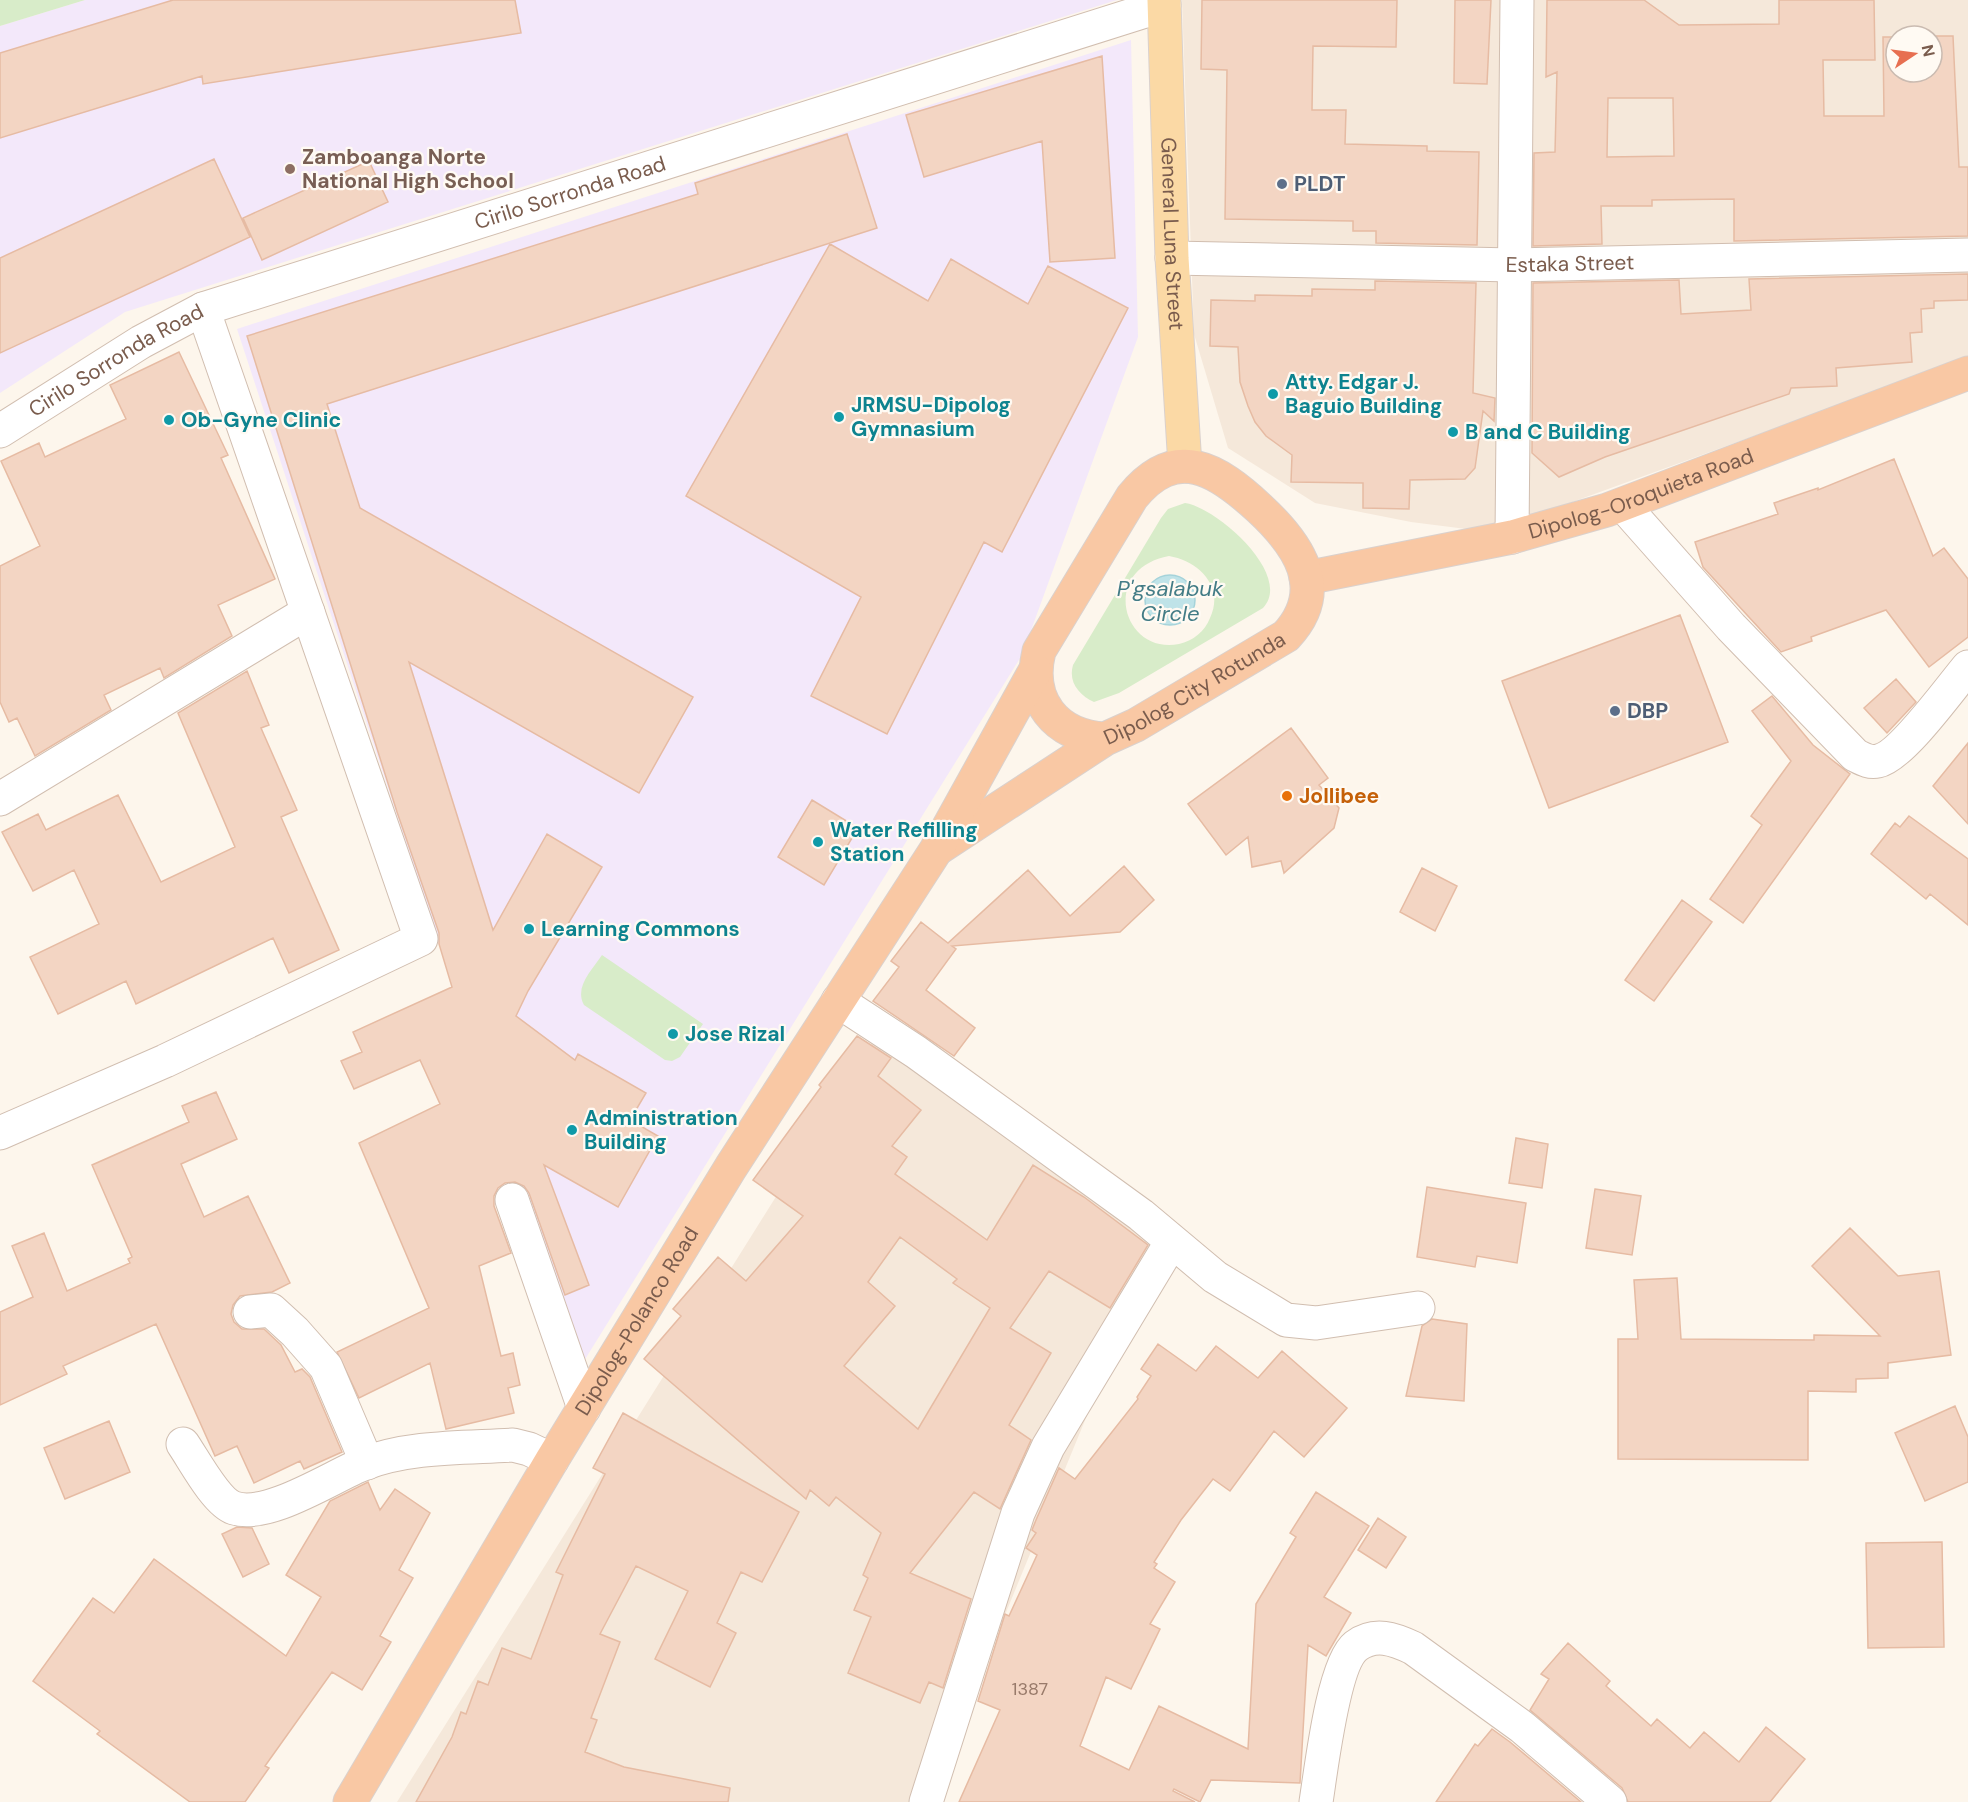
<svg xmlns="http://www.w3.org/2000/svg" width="1968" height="1802" font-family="'DM Sans',sans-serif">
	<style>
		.residential { fill: #f5e8da; fill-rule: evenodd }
		.education { fill: #f3e8fa }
		.green { fill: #d8ecc9; fill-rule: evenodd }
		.water { fill: #bfe3e8; stroke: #a5d3da; stroke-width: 1.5 }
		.building { fill: #f3d5c3; stroke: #e6bba3; stroke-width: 1.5; fill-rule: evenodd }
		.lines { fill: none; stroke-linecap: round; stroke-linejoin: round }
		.minor-casing { stroke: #d1beb0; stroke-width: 35 }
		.primary-casing { stroke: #dad1cd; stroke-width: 35 }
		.trunk-casing { stroke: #dad1cd; stroke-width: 35 }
		.minor { stroke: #fff; stroke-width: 33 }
		.primary { stroke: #fbd9a5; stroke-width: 33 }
		.trunk { stroke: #f9c8a4; stroke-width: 33 }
		.education-dot { fill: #8d6e63; stroke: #fffaf3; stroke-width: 2 }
		.service-dot { fill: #5c6f8a; stroke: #fffaf3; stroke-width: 2 }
		.culture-dot { fill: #0f9aa8; stroke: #fffaf3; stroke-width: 2 }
		.food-dot { fill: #e8710a; stroke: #fffaf3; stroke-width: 2 }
		.labels { text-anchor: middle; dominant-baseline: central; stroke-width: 4.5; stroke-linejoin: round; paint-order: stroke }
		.number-label { font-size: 18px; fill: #987a6a }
		.education-label { font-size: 21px; font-weight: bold; fill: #785e54; stroke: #fffaf3; text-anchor: start }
		.service-label { font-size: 21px; font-weight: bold; fill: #4e5e75; stroke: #fffaf3; text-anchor: start }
		.street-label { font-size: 21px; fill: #7a5c4d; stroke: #fffaf3 }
		.culture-label { font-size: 21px; font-weight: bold; fill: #0d838f; stroke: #fffaf3; text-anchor: start }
		.food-label { font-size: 21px; font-weight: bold; fill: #c56008; stroke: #fffaf3; text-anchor: start }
		.water-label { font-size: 22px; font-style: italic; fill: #437c86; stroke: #fffaf3 }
	</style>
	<rect width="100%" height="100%" fill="#fdf6ec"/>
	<path class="residential" d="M 1182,0 L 1968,0 L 1968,358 L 1490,532 L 1411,522 L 1315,503 L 1228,448 L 1194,334 ZM 1896,36 L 1932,36 L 1932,72 L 1896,72 Z
		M 874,1040 L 1160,1238 L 928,1802 L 397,1802 Z"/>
	<path class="education" d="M 85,0 L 1117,0 L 125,312 L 0,393 L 0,26 Z
		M 1131,40 L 1138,337 L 1022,655 L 579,1369 L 237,329 Z"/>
	<path class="green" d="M 0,0 L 85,0 L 0,26 Z
		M 1185,503 C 1216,507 1294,575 1263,608 L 1119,693 L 1094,702 C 1079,695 1068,682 1073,665 L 1161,518 L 1168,509 ZM 1169,556 C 1198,561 1225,586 1210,618 C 1205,631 1193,641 1179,644 C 1122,655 1099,569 1169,556 Z
		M 602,955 L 703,1024 L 680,1057 L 672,1061 L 665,1060 L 584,1005 C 574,987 592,970 602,955 Z"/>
	<path class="water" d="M1145 600a25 25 0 1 1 50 0a25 25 0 1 1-50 0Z"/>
	<path class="building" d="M 173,0 L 515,0 L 521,33 L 203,84 L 202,76 L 0,138 L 0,53 Z
		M 1202,0 L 1397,0 L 1396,47 L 1313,46 L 1312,110 L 1346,110 L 1345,144 L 1427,146 L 1427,151 L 1479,152 L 1477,245 L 1376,243 L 1376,231 L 1353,231 L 1353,221 L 1225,219 L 1227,70 L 1201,69 Z
		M 1455,0 L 1491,0 L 1487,84 L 1454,83 Z
		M 1547,0 L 1644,0 L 1679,25 L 1779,24 L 1779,0 L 1874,0 L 1875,60 L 1823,60 L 1824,116 L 1884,116 L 1883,37 L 1896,37 L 1896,72 L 1932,72 L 1932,36 L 1953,36 L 1959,167 L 1968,167 L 1968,236 L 1734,241 L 1734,199 L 1652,200 L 1652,206 L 1601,206 L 1602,244 L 1533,246 L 1534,153 L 1555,152 L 1557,72 L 1546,77 ZM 1608,98 L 1673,98 L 1674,156 L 1607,157 Z
		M 1102,56 L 1115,258 L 1050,262 L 1042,141 L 924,177 L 906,115 Z
		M 847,134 L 877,228 L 327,404 L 360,508 L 693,697 L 639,793 L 409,662 L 493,930 L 547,834 L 602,867 L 528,991 L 516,1016 L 575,1060 L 578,1054 L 646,1093 L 630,1120 L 658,1136 L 618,1207 L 544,1165 L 589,1285 L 565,1295 L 529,1193 L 524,1186 L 515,1182 L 505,1183 L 498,1188 L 494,1196 L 494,1206 L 511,1253 L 479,1266 L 501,1356 L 513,1353 L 520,1385 L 508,1388 L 514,1413 L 446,1429 L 430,1363 L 359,1398 L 337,1352 L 429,1308 L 359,1143 L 440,1104 L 420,1060 L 354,1089 L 341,1061 L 362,1052 L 353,1032 L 452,987 L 439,944 L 439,933 L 397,812 L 247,336 L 698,194 L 695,183 Z
		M 214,159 L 250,237 L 0,353 L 0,258 Z
		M 369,161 L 388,202 L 262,260 L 243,218 Z
		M 830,244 L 928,301 L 951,259 L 1028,304 L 1048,266 L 1128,308 L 1002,552 L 984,542 L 887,734 L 811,696 L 861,597 L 686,496 Z
		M 1968,274 L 1968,300 L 1934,301 L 1934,308 L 1921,309 L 1922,332 L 1910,333 L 1912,362 L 1836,368 L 1837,386 L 1791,388 L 1789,394 L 1605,457 L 1559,477 L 1532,453 L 1533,283 L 1679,280 L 1681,314 L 1751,310 L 1749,279 Z
		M 1375,281 L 1476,283 L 1473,393 L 1495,398 L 1494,421 L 1483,411 L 1475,468 L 1465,479 L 1410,480 L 1409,509 L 1363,508 L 1363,483 L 1291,482 L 1292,455 L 1266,436 L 1255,422 L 1248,406 L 1240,382 L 1238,347 L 1210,346 L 1211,300 L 1255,301 L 1255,295 L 1312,296 L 1312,289 L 1375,290 Z
		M 179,352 L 228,455 L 221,458 L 275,579 L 218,605 L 232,636 L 164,678 L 160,668 L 104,695 L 111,710 L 35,756 L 17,718 L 9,722 L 0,702 L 0,566 L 40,546 L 1,461 L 39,443 L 45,457 L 126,419 L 110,385 Z
		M 1894,459 L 1933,556 L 1944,548 L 1968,579 L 1968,637 L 1929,667 L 1886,610 L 1811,637 L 1812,641 L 1781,652 L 1703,567 L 1695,542 L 1778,514 L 1774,503 L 1818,488 L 1818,490 Z
		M 1680,615 L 1728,742 L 1549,808 L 1502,681 Z
		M 247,671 L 269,725 L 261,728 L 297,810 L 281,817 L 339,950 L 289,973 L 273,938 L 136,1004 L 126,981 L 58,1014 L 30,957 L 99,924 L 74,870 L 33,891 L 2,832 L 38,814 L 46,830 L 118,795 L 161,882 L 235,847 L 178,713 Z
		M 1896,679 L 1916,702 L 1887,733 L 1864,708 Z
		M 1772,696 L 1813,745 L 1850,774 L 1743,923 L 1710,899 L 1762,825 L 1751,816 L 1791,761 L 1752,711 Z
		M 1291,728 L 1328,778 L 1319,785 L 1339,808 L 1334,828 L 1284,873 L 1281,861 L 1252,867 L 1248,837 L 1226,855 L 1188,804 Z
		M 1968,743 L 1968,824 L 1933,786 Z
		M 812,800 L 858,828 L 824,885 L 778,857 Z
		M 1909,816 L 1968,859 L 1968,925 L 1930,894 L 1926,899 L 1871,854 L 1895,823 L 1900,827 Z
		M 1124,866 L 1154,900 L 1120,932 L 952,946 L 956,949 L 926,990 L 975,1028 L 954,1056 L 873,1001 L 899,967 L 891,961 L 921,922 L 948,943 L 1028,870 L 1070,916 Z
		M 1422,868 L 1457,886 L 1435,931 L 1400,912 Z
		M 1682,900 L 1712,922 L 1654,1001 L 1625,980 Z
		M 857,1036 L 891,1058 L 878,1076 L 921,1110 L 892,1146 L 907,1157 L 895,1174 L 987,1240 L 1033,1165 L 1084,1197 L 1148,1245 L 1110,1308 L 1049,1271 L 1010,1328 L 1051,1353 L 1009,1425 L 1031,1440 L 1000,1509 L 974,1492 L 910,1573 L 971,1599 L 943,1688 L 929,1682 L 920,1703 L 848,1673 L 871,1617 L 854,1610 L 868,1578 L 863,1575 L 881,1533 L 836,1497 L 829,1506 L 810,1490 L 806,1499 L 644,1359 L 681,1316 L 673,1309 L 718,1257 L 746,1281 L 803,1216 L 753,1180 L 821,1087 L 819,1085 ZM 900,1237 L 957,1279 L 953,1283 L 990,1308 L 918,1429 L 844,1366 L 895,1306 L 868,1282 Z
		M 216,1092 L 237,1139 L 181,1164 L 204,1217 L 248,1196 L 290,1283 L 272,1292 L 240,1296 L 233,1305 L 231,1314 L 234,1322 L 242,1329 L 264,1329 L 281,1345 L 295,1372 L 302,1369 L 310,1377 L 342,1452 L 304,1469 L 300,1461 L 254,1483 L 237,1446 L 215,1456 L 156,1324 L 63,1366 L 67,1374 L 0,1405 L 0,1312 L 33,1297 L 12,1246 L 44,1233 L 67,1291 L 130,1263 L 128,1259 L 132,1257 L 92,1165 L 189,1122 L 182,1106 Z
		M 1516,1138 L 1548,1144 L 1542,1188 L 1509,1183 Z
		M 1427,1187 L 1526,1203 L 1517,1263 L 1477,1256 L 1475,1267 L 1417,1257 Z
		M 1595,1189 L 1641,1196 L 1632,1255 L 1586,1248 Z
		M 1850,1228 L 1898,1276 L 1939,1271 L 1951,1355 L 1888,1363 L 1888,1378 L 1856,1379 L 1856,1392 L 1808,1391 L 1808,1460 L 1618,1459 L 1618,1339 L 1638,1339 L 1634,1280 L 1677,1278 L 1681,1339 L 1814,1340 L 1814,1335 L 1880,1336 L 1812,1266 Z
		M 1432,1319 L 1467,1324 L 1464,1401 L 1406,1396 L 1422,1326 Z
		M 1158,1344 L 1196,1371 L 1216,1346 L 1258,1378 L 1282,1351 L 1347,1408 L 1304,1457 L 1274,1431 L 1230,1491 L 1213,1479 L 1181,1520 L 1154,1562 L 1157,1564 L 1154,1568 L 1175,1582 L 1150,1624 L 1160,1629 L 1131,1689 L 1106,1677 L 1080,1746 L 1129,1770 L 1159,1706 L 1248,1749 L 1256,1604 L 1296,1537 L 1290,1533 L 1316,1492 L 1369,1526 L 1324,1597 L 1351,1613 L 1326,1656 L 1308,1645 L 1300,1783 L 1211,1780 L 1200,1802 L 1174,1789 L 1173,1791 L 1195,1802 L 959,1802 L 1000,1710 L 978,1701 L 1005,1614 L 1009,1616 L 1037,1555 L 1026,1548 L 1036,1533 L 1032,1530 L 1036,1520 L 1059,1468 L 1075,1479 L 1138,1399 L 1137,1397 L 1151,1376 L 1141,1369 Z
		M 1955,1406 L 1968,1437 L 1968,1482 L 1925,1501 L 1895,1433 Z
		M 623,1413 L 799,1512 L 762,1582 L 741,1572 L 717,1623 L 736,1633 L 710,1687 L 655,1659 L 688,1591 L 636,1566 L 600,1634 L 620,1642 L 591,1718 L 597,1720 L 585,1752 L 624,1767 L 730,1788 L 728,1802 L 416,1802 L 452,1737 L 461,1712 L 466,1714 L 478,1681 L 488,1685 L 502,1648 L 531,1659 L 563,1575 L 556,1572 L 605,1474 L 593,1468 Z
		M 109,1421 L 130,1472 L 65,1499 L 44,1448 Z
		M 368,1482 L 380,1510 L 395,1489 L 430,1513 L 399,1570 L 413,1578 L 380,1636 L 391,1642 L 362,1690 L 332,1672 L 265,1766 L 269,1768 L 245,1802 L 190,1802 L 97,1734 L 100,1731 L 33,1681 L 93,1598 L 114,1613 L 154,1559 L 286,1656 L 321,1597 L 286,1575 L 330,1501 Z
		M 1378,1518 L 1406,1537 L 1386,1568 L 1358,1550 Z
		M 237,1527 L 252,1528 L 269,1564 L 243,1577 L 222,1534 Z
		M 1942,1542 L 1944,1647 L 1868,1648 L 1866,1543 Z
		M 1568,1643 L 1610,1681 L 1606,1686 L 1651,1726 L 1657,1719 L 1690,1748 L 1704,1732 L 1739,1762 L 1766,1727 L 1805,1759 L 1770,1802 L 1628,1802 L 1622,1788 L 1530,1710 L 1549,1679 L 1541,1674 Z
		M 1492,1729 L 1510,1742 L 1581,1802 L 1436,1802 L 1475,1744 L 1478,1746 Z"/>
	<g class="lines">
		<g class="minor-casing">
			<g id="minor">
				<path id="s1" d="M 1172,258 L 1514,265 L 1968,255"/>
				<path id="s2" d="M 0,431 L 141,342 L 203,309 L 1164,5"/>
				<path d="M 1623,505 L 1731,627 L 1855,755 C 1863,759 1869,763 1878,761 C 1901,757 1951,687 1968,667"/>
				<path d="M 1512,537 L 1517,0"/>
				<path d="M 0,799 L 308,612"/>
				<path d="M 838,1001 L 916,1052 L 1141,1215 L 1215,1277 L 1286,1320 L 1316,1323 L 1418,1308"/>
				<path d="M 0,1133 L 165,1061 L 421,939 L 203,309"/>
				<path d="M 512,1200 L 584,1408"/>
				<path d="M 250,1312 L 271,1310 L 295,1332 L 326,1367 L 367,1463"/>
				<path d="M 183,1444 C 194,1460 216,1502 234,1508 C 268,1519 331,1477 363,1464 C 409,1446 464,1448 513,1445 L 529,1449 L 552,1460"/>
				<path d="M 926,1802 L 1018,1513 L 1048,1447 L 1166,1251 L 1169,1239"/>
				<path d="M 1316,1802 C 1321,1771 1333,1664 1356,1646 C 1375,1632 1394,1639 1413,1648 L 1522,1727 L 1610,1802"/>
			</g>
		</g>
		<g class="primary-casing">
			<g id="primary">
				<path id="s3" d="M 1164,0 L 1172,258 L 1185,466"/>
			</g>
		</g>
		<g class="trunk-casing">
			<g id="trunk">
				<path id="s4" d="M 1306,578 L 1512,537 L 1607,510 L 1968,373"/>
				<path id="s5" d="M 940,847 L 1105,739 L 1136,725 L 1286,636 C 1330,589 1298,544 1259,508 C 1217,469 1176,443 1132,497 L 1039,651 C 1027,700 1055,736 1105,739"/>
				<path id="s6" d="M 350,1802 L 552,1460 L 731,1167 L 936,850 L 1035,671"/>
			</g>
		</g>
		<use href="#minor" class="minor"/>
		<use href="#primary" class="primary"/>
		<use href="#trunk" class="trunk"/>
	</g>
	<circle class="education-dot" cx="290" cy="169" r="6"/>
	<g class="service-dot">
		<circle cx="1282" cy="184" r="6"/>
		<circle cx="1615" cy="711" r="6"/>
	</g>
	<g class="culture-dot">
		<circle cx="1273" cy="394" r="6"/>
		<circle cx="839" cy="417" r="6"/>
		<circle cx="169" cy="420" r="6"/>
		<circle cx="1453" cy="432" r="6"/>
		<circle cx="818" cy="842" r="6"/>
		<circle cx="529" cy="929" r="6"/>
		<circle cx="673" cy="1034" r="6"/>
		<circle cx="572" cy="1130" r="6"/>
	</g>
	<circle class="food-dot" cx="1287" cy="796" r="6"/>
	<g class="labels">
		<g class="number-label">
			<text x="1030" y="1689">1387</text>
		</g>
		<g class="education-label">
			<text x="302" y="157">Zamboanga Norte<tspan x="302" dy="24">National High School</tspan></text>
		</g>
		<g class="service-label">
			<text x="1294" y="184">PLDT</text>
			<text x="1627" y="711">DBP</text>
		</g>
		<g class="street-label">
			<text stroke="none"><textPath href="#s2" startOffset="622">Cirilo Sorronda Road</textPath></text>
			<text stroke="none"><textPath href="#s3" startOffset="234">General Luna Street</textPath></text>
			<text stroke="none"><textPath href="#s1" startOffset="398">Estaka Street</textPath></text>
			<text stroke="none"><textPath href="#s2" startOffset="136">Cirilo Sorronda Road</textPath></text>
			<text stroke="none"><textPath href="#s4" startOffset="346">Dipolog-Oroquieta Road</textPath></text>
			<text stroke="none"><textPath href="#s5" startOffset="300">Dipolog City Rotunda</textPath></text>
			<text stroke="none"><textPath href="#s6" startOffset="560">Dipolog-Polanco Road</textPath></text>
		</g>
		<g class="culture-label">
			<text x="1285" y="382">Atty. Edgar J.<tspan x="1285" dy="24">Baguio Building</tspan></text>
			<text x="851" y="405">JRMSU-Dipolog<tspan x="851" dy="24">Gymnasium</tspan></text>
			<text x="181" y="420">Ob-Gyne Clinic</text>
			<text x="1465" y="432">B and C Building</text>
			<text x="830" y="830">Water Refilling<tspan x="830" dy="24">Station</tspan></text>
			<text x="541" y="929">Learning Commons</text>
			<text x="685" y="1034">Jose Rizal</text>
			<text x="584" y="1118">Administration<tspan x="584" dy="24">Building</tspan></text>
		</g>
		<g class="food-label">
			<text x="1299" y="796">Jollibee</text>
		</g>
		<g class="water-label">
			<text x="1170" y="588">P'gsalabuk<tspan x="1170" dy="25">Circle</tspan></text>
		</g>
	</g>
	<g transform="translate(1914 54) rotate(77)"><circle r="28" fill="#fffaf3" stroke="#cabbb1" stroke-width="1.5"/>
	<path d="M0-4.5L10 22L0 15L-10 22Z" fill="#e76f51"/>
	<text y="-9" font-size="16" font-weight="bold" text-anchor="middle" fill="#7a5c4d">N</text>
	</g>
</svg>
